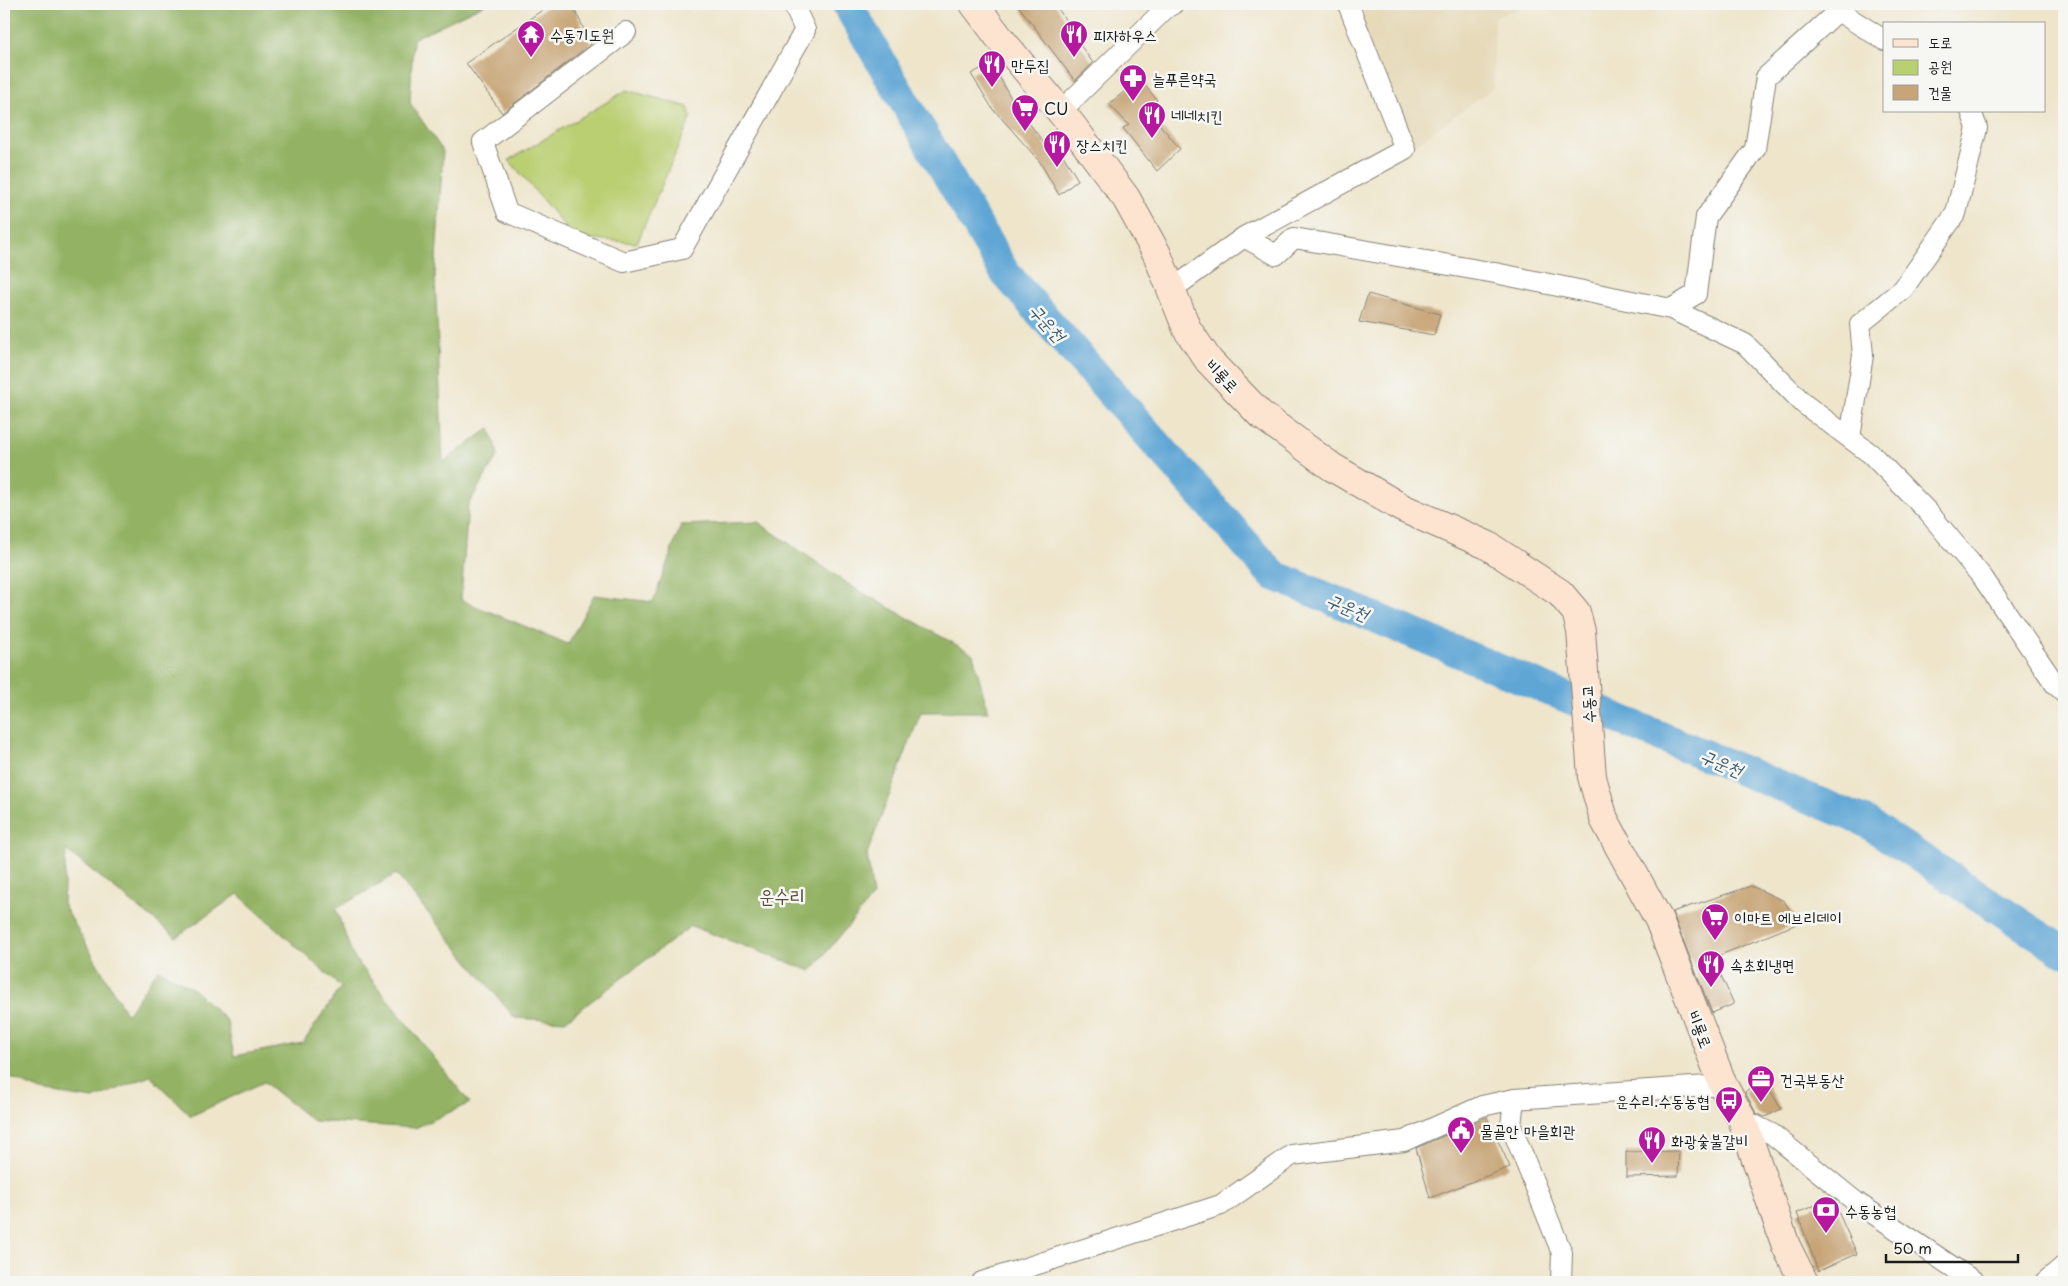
<svg xmlns="http://www.w3.org/2000/svg" width="2068" height="1286" font-family="'Playpen Sans','Poor Story',sans-serif">
	<style>
		.built { fill: #e6daba }
		.green { fill: #bacf72; stroke: #6b7647 }
		.forest { fill: #93b264; stroke: #586740; fill-rule: evenodd }
		.lines { fill: none; stroke-linecap: round; stroke-linejoin: round }
		.river { stroke: #5ea6d5; stroke-width: 31 }
		.building { fill: #c7a577 }
		.street-casing { stroke: #858074; stroke-width: 22 }
		.secondary-casing { stroke: #858074; stroke-width: 30 }
		.street { stroke: #fff; stroke-width: 20 }
		.secondary { stroke: #fde4d1; stroke-width: 28 }
		.labels { text-anchor: middle; dominant-baseline: central; stroke-width: 5; stroke-linejoin: round; paint-order: stroke }
		.poi-label { font-size: 16px; fill: #1c1c1c; stroke: #f6f6f2; text-anchor: start }
		.street-label { font-size: 16px; fill: #1c1c1c; stroke: #f6f6f2 }
		.water-label { font-size: 18px; font-style: italic; fill: #3a5a6f; stroke: #f6f6f2 }
		.quarter-label { font-size: 19px; fill: #584c3c; stroke: #f6f6f2 }
	</style>
	<rect width="100%" height="100%" fill="#f6f6f2"/>
	<filter id="ink" filterUnits="userSpaceOnUse"><feTurbulence type="fractalNoise" baseFrequency=".02" numOctaves="2"/><feDisplacementMap in="SourceGraphic" scale="10" xChannelSelector="R" yChannelSelector="G"/><feConvolveMatrix kernelMatrix="1 2 1 2 8 2 1 2 1" color-interpolation-filters="sRGB"/></filter>
	<filter id="wash" filterUnits="userSpaceOnUse"><feTurbulence type="fractalNoise" baseFrequency=".0096" numOctaves="4" result="noise"/><feDisplacementMap in="SourceGraphic" scale="20" xChannelSelector="R" yChannelSelector="G"/><feGaussianBlur stdDeviation="1.12" result="paint"/><feColorMatrix in="noise" values="0 0 0 0 0 0 0 0 0 0 0 0 0 0 0 0 0 1.4 0 .05"/><feComposite in="paint" operator="in"/></filter>
	<g filter="url(#wash)">
		<rect width="100%" height="100%" fill="#eee5cb"/>
		<path class="built" d="M 1354,4 L 1528,4 L 1495,18 L 1493,88 L 1415,145 L 1402,146 Z"/>
		<path class="green" d="M 627,90 L 688,107 L 691,117 L 637,243 L 574,237 L 509,160 Z"/>
		<path class="forest" d="M 4,4 L 485,4 L 413,39 L 410,103 L 443,151 L 435,275 L 443,462 L 490,428 L 498,455 L 468,505 L 461,600 L 568,644 L 594,595 L 653,602 L 681,525 L 758,522 L 854,588 L 973,654 L 988,712 L 921,712 L 867,854 L 873,896 L 811,971 L 691,926 L 565,1021 L 515,1018 L 396,874 L 336,909 L 353,956 L 470,1103 L 415,1128 L 313,1121 L 264,1082 L 191,1116 L 150,1076 L 93,1099 L 41,1091 L 4,1075 ZM 66,850 L 176,937 L 238,894 L 341,987 L 303,1043 L 234,1056 L 227,1021 L 192,988 L 158,969 L 127,1015 L 63,904 Z"/>
		<g class="lines">
			<path class="river" d="M 847,4 L 1005,273 L 1273,575 L 1866,822 L 2064,952"/>
		</g>
		<g id="blocks">
			<path class="building" d="M 551,4 L 572,4 L 591,44 L 502,113 L 466,63 Z
				M 1017,4 L 1055,4 L 1070,27 L 1068,28 L 1093,63 L 1075,81 Z
				M 992,63 L 1013,102 L 1048,148 L 1055,142 L 1078,180 L 1059,195 L 1040,162 L 995,111 L 994,111 L 971,74 Z
				M 1140,79 L 1157,100 L 1146,108 L 1180,149 L 1157,171 L 1123,128 L 1129,125 L 1109,104 Z
				M 1368,294 L 1440,314 L 1434,335 L 1359,322 Z
				M 1751,886 L 1784,901 L 1799,923 L 1713,958 L 1734,1004 L 1712,1013 L 1672,912 Z
				M 1763,1078 L 1781,1109 L 1765,1117 L 1756,1113 L 1745,1092 Z
				M 1487,1117 L 1510,1167 L 1430,1198 L 1416,1148 Z
				M 1679,1151 L 1678,1176 L 1626,1177 L 1626,1152 Z
				M 1832,1198 L 1857,1254 L 1818,1271 L 1797,1213 Z"/>
		</g>
	</g>
	<g filter="url(#ink)">
		<use href="#blocks" fill-opacity="0" stroke="#858074" stroke-width="1"/>
		<g class="lines">
			<g class="street-casing">
				<path id="street" d="M 626,32 L 483,142 L 507,212 L 624,262 L 682,249 L 805,30 L 793,4
					M 1061,111 L 1166,8 L 1173,4
					M 1244,237 L 1276,255 L 1294,238 L 1495,273 L 1671,309 L 1745,344 L 1804,404 L 1871,454 L 1928,512 L 1983,578 L 2055,684 L 2064,692
					M 1171,290 L 1244,237 L 1405,149 L 1348,4
					M 1671,309 L 1696,294 L 1706,217 L 1755,149 L 1766,77 L 1838,11 L 1884,40
					M 1850,438 L 1863,355 L 1860,324 L 1903,289 L 1956,213 L 1977,128 L 1971,111
					M 1514,1099 L 1511,1126 L 1562,1253 L 1561,1282
					M 1742,1119 L 1772,1134 L 1856,1202 L 1975,1282
					M 982,1282 L 1221,1205 L 1292,1155 L 1404,1141 L 1482,1106 L 1514,1099 L 1723,1085
					M 2045,1282 L 2064,1266"/>
			</g>
			<g class="secondary-casing">
				<path id="secondary" d="M 974,4 L 998,36 L 1070,123 L 1126,198 L 1157,254 L 1187,329 L 1209,361 L 1260,414 L 1332,467 L 1402,508 L 1487,545 L 1560,593 L 1576,612 L 1581,631 L 1592,777 L 1604,819 L 1659,920 L 1723,1085 L 1742,1119 L 1786,1246 L 1804,1282"/>
			</g>
			<use href="#street" class="street"/>
			<use href="#secondary" class="secondary"/>
		</g>
	</g>
	<defs>
		<g id="temple-pin" transform="scale(1.4375)"><path d="M0 17L-7.5 6A9.5 9.5 0 1 1 7.5 6Z" fill="#b5179e" stroke="#f6f6f2"/><path d="M0-6L5-2H3V0L6.5 2.5H4V6H1.5V3h-3V6H-4V2.5H-6.5L-3 0V-2H-5Z" fill="#fff"/></g>
		<g id="restaurant-pin" transform="scale(1.4375)"><path d="M0 17L-7.5 6A9.5 9.5 0 1 1 7.5 6Z" fill="#b5179e" stroke="#f6f6f2"/><path d="M-5-6h1v4h1v-4h1v4h1v-4h1v5L-1.5 .5V6h-2V.5L-5-1ZM5-6V6H3V1.5H1.5Q1.5-4 5-6Z" fill="#fff"/></g>
		<g id="pharmacy-pin" transform="scale(1.4375)"><path d="M0 17L-7.5 6A9.5 9.5 0 1 1 7.5 6Z" fill="#b5179e" stroke="#f6f6f2"/><path d="M-2-6h4v4h4v4h-4v4h-4v-4h-4v-4h4Z" fill="#fff"/></g>
		<g id="supermarket-pin" transform="scale(1.4375)"><path d="M0 17L-7.5 6A9.5 9.5 0 1 1 7.5 6Z" fill="#b5179e" stroke="#f6f6f2"/><path d="M-6-5.5h2.5l.6 2H6L4.5 2H-2.5L-4.4-4H-6ZM-1.5 3.2a1.3 1.3 0 1 0 .1 0ZM3 3.2a1.3 1.3 0 1 0 .1 0Z" fill="#fff"/></g>
		<g id="office-pin" transform="scale(1.4375)"><path d="M0 17L-7.5 6A9.5 9.5 0 1 1 7.5 6Z" fill="#b5179e" stroke="#f6f6f2"/><path d="M-6-3h4V-5.5h4V-3h4V5H-6ZM-1-4.5V-3h2v-1.5ZM-6 0V1H6V0Z" fill="#fff"/></g>
		<g id="bus-pin" transform="scale(1.4375)"><path d="M0 17L-7.5 6A9.5 9.5 0 1 1 7.5 6Z" fill="#b5179e" stroke="#f6f6f2"/><path d="M-5-6H5V4H4V6H2V4H-2V6H-4V4H-5ZM-3.5-4V0h7V-4ZM-3.5 1.2v1.5H-2V1.2ZM2 1.2v1.5H3.5V1.2Z" fill="#fff"/></g>
		<g id="civic-pin" transform="scale(1.4375)"><path d="M0 17L-7.5 6A9.5 9.5 0 1 1 7.5 6Z" fill="#b5179e" stroke="#f6f6f2"/><path d="M-.6-6.5H3V-4.5H.6V-3L4-1V1h2V6H-6V1h2V-1L-.6-3ZM-1.2 2.5V6h2.4V2.5Z" fill="#fff"/></g>
		<g id="bank-pin" transform="scale(1.4375)"><path d="M0 17L-7.5 6A9.5 9.5 0 1 1 7.5 6Z" fill="#b5179e" stroke="#f6f6f2"/><path d="M-6-4H6V4H-6ZM0-2.3a2.3 2.3 0 1 0 0 4.6a2.3 2.3 0 1 0 0-4.6Z" fill="#fff"/></g>
	</defs>
	<g fill-rule="evenodd">
		<use href="#temple-pin" x="531" y="34"/>
		<use href="#restaurant-pin" x="1074" y="34"/>
		<use href="#restaurant-pin" x="992" y="64"/>
		<use href="#pharmacy-pin" x="1133" y="78"/>
		<use href="#supermarket-pin" x="1025" y="108"/>
		<use href="#restaurant-pin" x="1152" y="115"/>
		<use href="#restaurant-pin" x="1057" y="144"/>
		<use href="#supermarket-pin" x="1715" y="917"/>
		<use href="#restaurant-pin" x="1711" y="964"/>
		<use href="#office-pin" x="1761" y="1079"/>
		<use href="#bus-pin" x="1729" y="1100"/>
		<use href="#civic-pin" x="1461" y="1130"/>
		<use href="#restaurant-pin" x="1652" y="1140"/>
		<use href="#bank-pin" x="1826" y="1210"/>
	</g>
	<g class="labels">
		<g class="poi-label">
			<text x="550" y="34">수동기도원</text>
			<text x="1093" y="34">피자하우스</text>
			<text x="1011" y="64">만두집</text>
			<text x="1152" y="78">늘푸른약국</text>
			<text x="1044" y="108">CU</text>
			<text x="1171" y="115">네네치킨</text>
			<text x="1076" y="144">장스치킨</text>
			<text x="1734" y="917">이마트 에브리데이</text>
			<text x="1730" y="964">속초회냉면</text>
			<text x="1780" y="1079">건국부동산</text>
			<text x="1710" y="1100" text-anchor="end">운수리.수동농협</text>
			<text x="1480" y="1130">물골안 마을회관</text>
			<text x="1671" y="1140">화광숯불갈비</text>
			<text x="1845" y="1210">수동농협</text>
		</g>
		<g class="street-label">
			<text transform="translate(1223 375) rotate(47)">비룡로</text>
			<text transform="translate(1587 704) rotate(-94)">수동교</text>
			<text transform="translate(1701 1029) rotate(69)">비룡로</text>
		</g>
		<g class="water-label">
			<text transform="translate(1048 322) rotate(48)">구운천</text>
			<text transform="translate(1348 606) rotate(23)">구운천</text>
			<text transform="translate(1722 762) rotate(23)">구운천</text>
		</g>
		<g class="quarter-label">
			<text x="782" y="895">운수리</text>
		</g>
	</g>
	<rect width="2068" height="1286" fill="none" stroke="#f6f6f2" stroke-width="20"/>
	<rect x="1883" y="22" width="162" height="90" fill="#f6f6f2" stroke="#9f9f9c"/>
	<rect x="1893" y="39" width="25" height="8" fill="#fde4d1" stroke="#9f9f9c"/>
	<text x="1928" y="48" font-size="15" fill="#1c1c1c">도로</text>
	<rect x="1893" y="60" width="25" height="15" fill="#bacf72" stroke="#9f9f9c"/>
	<text x="1928" y="72" font-size="15" fill="#1c1c1c">공원</text>
	<rect x="1893" y="85" width="25" height="15" fill="#c7a577" stroke="#9f9f9c"/>
	<text x="1928" y="98" font-size="15" fill="#1c1c1c">건물</text>
	<path d="M1886 1254v8h132v-8" fill="none" stroke="#1c1c1c" stroke-width="2.5"/>
	<text x="1893" y="1254" font-size="15" fill="#1c1c1c" stroke="#f6f6f2" stroke-width="4" paint-order="stroke">50 m</text>
</svg>
